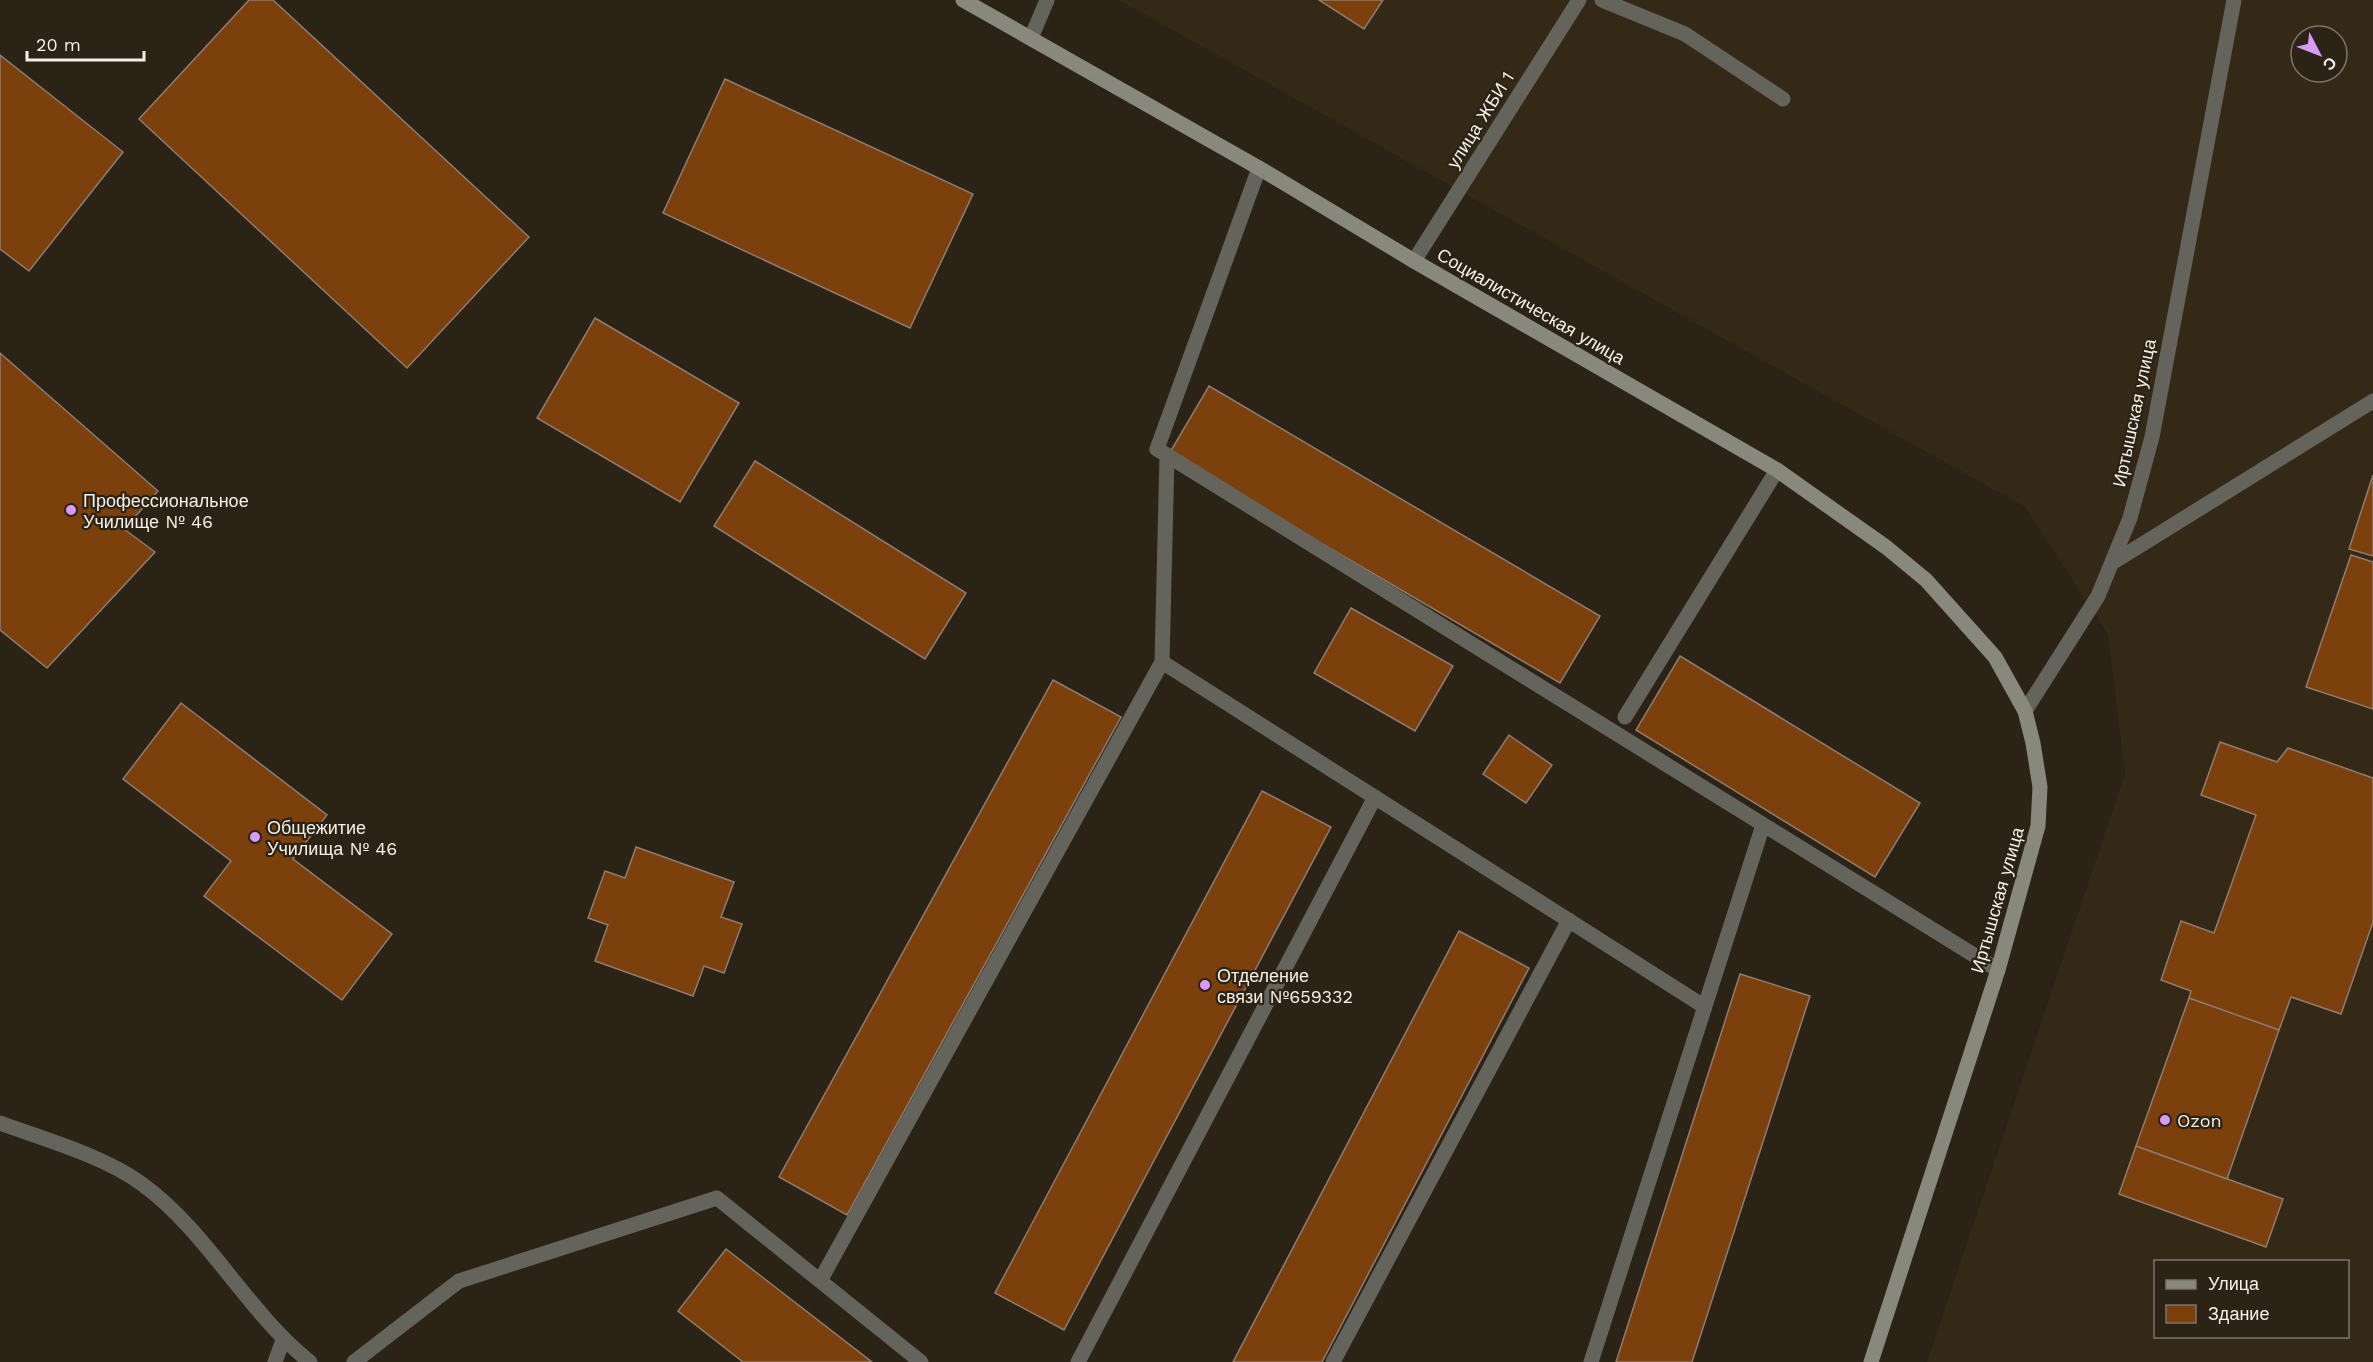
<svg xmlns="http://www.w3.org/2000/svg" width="2373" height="1362" font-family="'Work Sans',sans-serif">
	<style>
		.built { fill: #342916; fill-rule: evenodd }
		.building { fill: #7b400c; stroke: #8d7d72; stroke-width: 1.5 }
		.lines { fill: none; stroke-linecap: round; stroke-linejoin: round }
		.lane { stroke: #64645d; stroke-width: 15 }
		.street { stroke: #64645d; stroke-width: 15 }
		.secondary { stroke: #88887c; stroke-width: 15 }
		.poi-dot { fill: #d99af7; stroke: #2b2316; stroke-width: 2 }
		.labels { text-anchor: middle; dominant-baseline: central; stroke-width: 4.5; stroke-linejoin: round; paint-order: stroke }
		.street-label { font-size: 18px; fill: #f5f0e7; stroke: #2b2316 }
		.poi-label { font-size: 18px; fill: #f5f0e7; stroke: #2b2316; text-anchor: start }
	</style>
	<rect width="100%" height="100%" fill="#2b2316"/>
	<path class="built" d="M 1119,0 L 2373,0 L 2373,1362 L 1927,1362 L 2125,774 L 2108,634 L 2025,507 ZM 2301,36 L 2337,36 L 2337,72 L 2301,72 ZM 2156,1262 L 2348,1262 L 2348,1336 L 2156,1336 Z"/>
	<path class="building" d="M 249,0 L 273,0 L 529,237 L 407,368 L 139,119 Z
		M 1319,0 L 1383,0 L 1364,29 Z
		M 0,55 L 123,152 L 29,271 L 0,249 Z
		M 725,79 L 973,194 L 910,328 L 663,213 Z
		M 595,318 L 739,403 L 680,502 L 537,418 Z
		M 0,353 L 158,491 L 124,529 L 155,552 L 47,668 L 0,630 Z
		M 1209,386 L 1600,616 L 1560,683 L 1169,454 Z
		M 755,461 L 966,593 L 925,659 L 714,526 Z
		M 2373,475 L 2373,556 L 2349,549 Z
		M 2351,555 L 2373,562 L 2373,709 L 2306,687 Z
		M 1351,608 L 1453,666 L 1415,731 L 1314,673 Z
		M 1680,656 L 1920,803 L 1875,877 L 1636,730 Z
		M 1053,680 L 1121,717 L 847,1215 L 779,1177 Z
		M 181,703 L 327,815 L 293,859 L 392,934 L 342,1000 L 204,896 L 231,861 L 123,779 Z
		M 1509,735 L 1552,765 L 1526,803 L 1483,774 Z
		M 2220,742 L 2277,762 L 2288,748 L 2373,778 L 2373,922 L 2341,1014 L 2291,997 L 2279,1030 L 2189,998 L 2191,991 L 2161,980 L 2181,921 L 2214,933 L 2256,815 L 2201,795 Z
		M 1262,791 L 1331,827 L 1064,1330 L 995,1293 Z
		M 636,847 L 734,882 L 721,917 L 742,924 L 724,973 L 704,966 L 693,996 L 595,961 L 608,925 L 588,918 L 605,871 L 625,878 Z
		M 1459,931 L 1529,968 L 1322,1362 L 1233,1362 Z
		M 1740,974 L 1810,996 L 1692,1362 L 1616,1362 Z
		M 2189,998 L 2279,1030 L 2227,1179 L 2136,1146 Z
		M 2136,1146 L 2283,1199 L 2266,1247 L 2119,1194 Z
		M 726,1249 L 872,1362 L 743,1362 L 678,1311 Z"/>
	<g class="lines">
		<path class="lane" d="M 1602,0 L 1685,34 L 1783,99
			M 1031,38 L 1047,0
			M 1259,168 L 1157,449 L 1998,970
			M 2112,563 L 2373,401
			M 1162,662 L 1705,1007
			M 1625,717 L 1777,470
			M 820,1281 L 1162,662 L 1167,455
			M 354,1362 L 459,1281 L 717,1198 L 921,1362
			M 1078,1362 L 1375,797
			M 1333,1362 L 1569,920
			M 1591,1362 L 1763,825"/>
		<path class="street" d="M 1414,261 L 1579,0
			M 2025,711 L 2098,596 L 2130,518 L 2152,437 L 2234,0
			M 0,1123 C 44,1139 104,1156 142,1184 C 208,1232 246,1311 310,1362
			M 275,1362 L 283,1340"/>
		<path class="secondary" d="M 963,0 L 1259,168 L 1414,261 L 1777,470 L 1886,547 L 1926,580 L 1995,657 L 2025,711 L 2033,743 L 2040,787 L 2038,826 L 1998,970 L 1871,1362"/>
	</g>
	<g class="poi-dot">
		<circle cx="71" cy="510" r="6"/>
		<circle cx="255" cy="837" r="6"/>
		<circle cx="1205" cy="985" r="6"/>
		<circle cx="2165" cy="1120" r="6"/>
	</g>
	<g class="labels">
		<g class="street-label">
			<text transform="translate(1480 120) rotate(-58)">улица ЖБИ 1</text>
			<text transform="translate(1531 306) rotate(30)">Социалистическая улица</text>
			<text transform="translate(2134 413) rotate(-78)">Иртышская улица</text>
			<text transform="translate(1997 900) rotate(-74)">Иртышская улица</text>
		</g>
		<g class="poi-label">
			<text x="83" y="500">Профессиональное<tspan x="83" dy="21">Училище № 46</tspan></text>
			<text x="267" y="827">Общежитие<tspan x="267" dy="21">Училища № 46</tspan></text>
			<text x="1217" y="975">Отделение<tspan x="1217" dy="21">связи №659332</tspan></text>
			<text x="2177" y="1120">Ozon</text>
		</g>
	</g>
	<rect x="2154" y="1260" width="195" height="78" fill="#2b2316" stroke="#7c756a" stroke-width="1.5"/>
	<rect x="2166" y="1280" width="30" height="9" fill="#88887c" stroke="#7c756a" stroke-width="1.5"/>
	<text x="2208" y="1290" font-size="18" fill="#f5f0e7">Улица</text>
	<rect x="2166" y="1305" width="30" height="18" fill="#7b400c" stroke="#7c756a" stroke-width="1.5"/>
	<text x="2208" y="1320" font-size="18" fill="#f5f0e7">Здание</text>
	<g transform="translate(2319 54) rotate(132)"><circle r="28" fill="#2b2316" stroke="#7c756a" stroke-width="1.5"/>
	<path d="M0-4.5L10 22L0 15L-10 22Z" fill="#d99af7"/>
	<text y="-9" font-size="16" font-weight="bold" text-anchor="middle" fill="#f5f0e7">С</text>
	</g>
	<path d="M27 51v9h117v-9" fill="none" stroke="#f5f0e7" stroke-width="3"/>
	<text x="36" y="51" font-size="18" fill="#f5f0e7" stroke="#2b2316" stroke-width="4.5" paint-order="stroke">20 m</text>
</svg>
